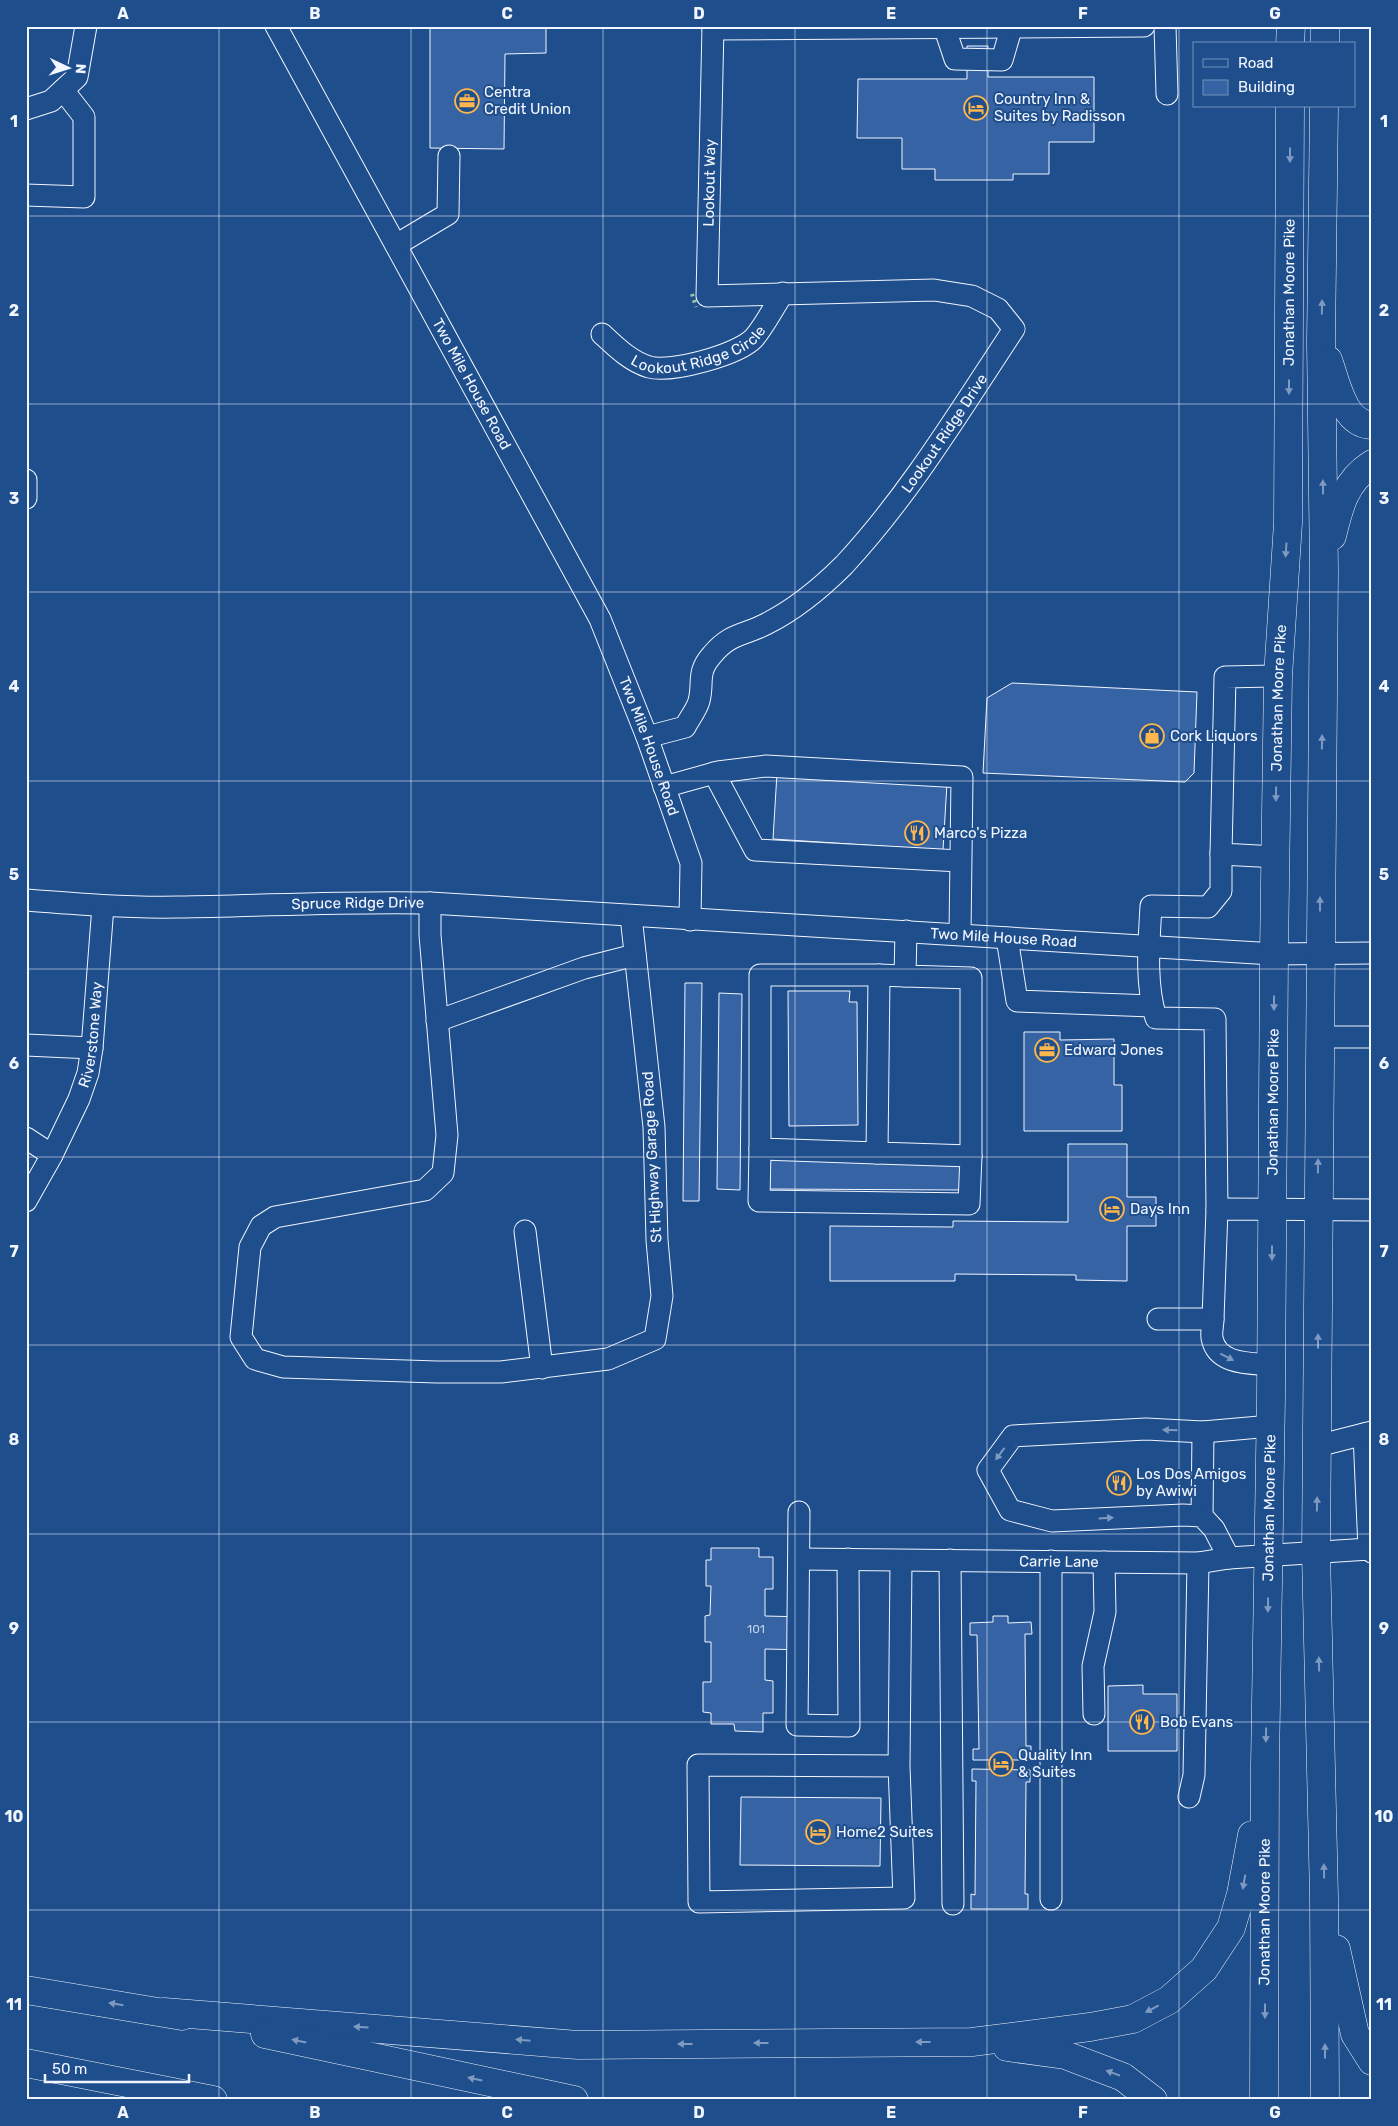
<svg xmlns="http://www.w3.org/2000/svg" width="1398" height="2126" font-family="Rubik,sans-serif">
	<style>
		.building { fill: #3563a3; stroke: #f2f6ff }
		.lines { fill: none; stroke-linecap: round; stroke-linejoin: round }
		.minor-casing { stroke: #f2f6ff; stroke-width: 23 }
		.highway-casing { stroke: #f2f6ff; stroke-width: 29 }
		.minor { stroke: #1f4e8c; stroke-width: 21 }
		.highway { stroke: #1f4e8c; stroke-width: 28 }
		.hedge { stroke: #97c8a6; stroke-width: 4; stroke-dasharray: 2.5 4; stroke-linecap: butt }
		.oneway { fill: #7e9ac0 }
		.grid { fill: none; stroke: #f2f6ff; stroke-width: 1; stroke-opacity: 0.55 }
		.labels { text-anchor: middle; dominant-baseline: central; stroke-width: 4; stroke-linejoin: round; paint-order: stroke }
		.number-label { font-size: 12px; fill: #c3d1e8 }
		.poi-label { font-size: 15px; fill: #f2f6ff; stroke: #1f4e8c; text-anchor: start }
		.street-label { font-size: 15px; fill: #f2f6ff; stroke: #1f4e8c }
		.neatline { fill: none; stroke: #f2f6ff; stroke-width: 2 }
		.grid-label { font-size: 16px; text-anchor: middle; font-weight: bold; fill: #f2f6ff }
	</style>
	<rect width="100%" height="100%" fill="#1f4e8c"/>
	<path class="building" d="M 430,26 L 546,26 L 546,53 L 505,54 L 504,149 L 430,148 Z
		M 967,46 L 988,46 L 988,77 L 1094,77 L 1094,142 L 1049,142 L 1049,174 L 1013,174 L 1013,180 L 935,180 L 935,169 L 902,169 L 902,138 L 857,138 L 858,79 L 967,79 Z
		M 1012,683 L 1197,692 L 1194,773 L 1185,782 L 983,773 L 987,698 Z
		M 777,773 L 947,783 L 943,850 L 773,839 Z
		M 685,983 L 702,983 L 699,1201 L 683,1201 Z
		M 788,991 L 850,991 L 849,1002 L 857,1002 L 858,1125 L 789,1126 Z
		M 719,993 L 742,994 L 740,1190 L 717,1189 Z
		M 1024,1032 L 1060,1032 L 1060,1040 L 1114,1039 L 1114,1085 L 1122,1085 L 1122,1131 L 1024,1131 Z
		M 1068,1144 L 1127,1144 L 1127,1197 L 1156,1197 L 1156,1226 L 1127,1226 L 1127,1281 L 1076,1280 L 1076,1275 L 955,1274 L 955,1281 L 830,1281 L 830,1226 L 953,1227 L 953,1221 L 1068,1222 Z
		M 768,1160 L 961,1161 L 961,1190 L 768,1189 Z
		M 711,1548 L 759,1548 L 759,1557 L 773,1557 L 773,1589 L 765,1589 L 765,1616 L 808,1617 L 807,1650 L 765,1649 L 765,1680 L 773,1681 L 773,1713 L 763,1713 L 763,1732 L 735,1731 L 734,1724 L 711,1724 L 711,1713 L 703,1712 L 703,1682 L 711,1682 L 711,1642 L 705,1642 L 705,1616 L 710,1615 L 711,1586 L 706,1586 L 706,1560 L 711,1560 Z
		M 993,1616 L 1008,1616 L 1008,1623 L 1031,1622 L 1032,1634 L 1025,1634 L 1026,1746 L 1031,1746 L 1031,1760 L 973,1760 L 973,1749 L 979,1749 L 977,1635 L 970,1635 L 970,1623 L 993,1622 Z
		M 1143,1685 L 1143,1694 L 1177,1694 L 1177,1751 L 1108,1751 L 1108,1686 Z
		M 972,1769 L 1030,1770 L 1030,1782 L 1026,1782 L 1025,1894 L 1028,1894 L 1028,1909 L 971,1909 L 971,1894 L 975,1895 L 976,1781 L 972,1781 Z
		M 741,1797 L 881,1798 L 880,1866 L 740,1865 Z"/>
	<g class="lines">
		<g class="minor-casing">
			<g id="minor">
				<path id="s1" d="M 276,26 L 600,619 L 647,737 L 691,863 L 690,920"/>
				<path d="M 944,26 L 955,59 L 1002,60 L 1012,26"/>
				<path d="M 1165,26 L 1167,94"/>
				<path d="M 713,29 L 1144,26"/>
				<path d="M 26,109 L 51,101 L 77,77 L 86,26"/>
				<path d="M 26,195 L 84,197 L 84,117 L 63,90"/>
				<path d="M 396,245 L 448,214 L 449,156"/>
				<path id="s2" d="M 602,334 C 616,347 630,361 649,367 C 671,373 738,355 754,338 C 765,325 774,307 783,293"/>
				<path d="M 26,480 L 26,498"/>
				<path id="s3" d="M 647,737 L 685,727 C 689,719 697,709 699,701 C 704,682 696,673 712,655 C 730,633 743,636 766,624 C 796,609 821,588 844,565 C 910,494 961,409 1014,329 L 998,309 L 972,296 L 934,290 L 707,296 L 713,26"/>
				<path d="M 714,773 L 755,850 L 960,861"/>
				<path d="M 664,787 L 718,772 L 766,766 L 962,777 L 960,934"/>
				<path d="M 1275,857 L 1221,854 L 1225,677 L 1278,676"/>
				<path id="s4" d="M 26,900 C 77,904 128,908 178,907 C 262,906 346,901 430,903 L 1274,954 L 1372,953"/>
				<path d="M 430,903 L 430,935 L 447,1135 L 443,1173 L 425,1190 L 275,1217 L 261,1226 L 250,1247 L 241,1337 L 255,1359 L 283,1367 L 437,1372 L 501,1372 L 608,1359 L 655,1339 L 662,1296 L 657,1240 L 654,1127 L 631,916"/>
				<path d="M 906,931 L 905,976 L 971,978 L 971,1156"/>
				<path d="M 1007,938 L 1017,1001 L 1152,1006"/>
				<path d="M 437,1021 L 584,968 L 635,955"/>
				<path d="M 1319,1037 L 1372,1037"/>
				<path d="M 26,1045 L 92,1048"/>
				<path d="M 26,1138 L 52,1155"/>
				<path d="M 760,1149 L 759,1201 L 969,1204 L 971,1156 L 877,1153 L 879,975 L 905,976"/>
				<path d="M 877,1153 L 760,1149 L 760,975 L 879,975"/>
				<path id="s5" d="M 26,1201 L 52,1155 L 79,1099 L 88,1073 L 92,1048 L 103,906"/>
				<path d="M 1217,1209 L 1215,1019 L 1156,1018 C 1145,983 1149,942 1151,906 L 1208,907 L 1221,891 L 1221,854"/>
				<path d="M 525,1231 L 542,1368"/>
				<path d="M 1158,1319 L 1213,1319 L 1217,1209 L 1372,1210"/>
				<path d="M 1213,1319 C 1213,1325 1211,1332 1212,1338 C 1217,1365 1250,1363 1271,1365"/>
				<path d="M 1364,1434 L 1369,1549 L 1372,1548"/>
				<path d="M 1317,1446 L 1372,1432"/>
				<path d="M 799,1512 L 797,1725 L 849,1726 L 848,1559"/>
				<path d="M 1202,1516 L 1203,1432"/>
				<path d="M 1229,1558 L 1214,1529 L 1202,1516 L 1183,1515 L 1052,1521 L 1010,1510 L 988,1470 L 1013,1436 L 1146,1429 L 1203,1432 L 1271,1426"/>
				<path id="s6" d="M 800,1559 L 1198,1563 L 1229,1558 L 1369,1549 L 1372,1552"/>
				<path d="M 950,1560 L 953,1904"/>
				<path d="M 1051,1561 L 1051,1899"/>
				<path d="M 1094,1714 L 1093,1666 L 1105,1612 L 1104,1562"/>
				<path d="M 899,1766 L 698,1765 L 699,1902 L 904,1898 L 899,1766 L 901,1561"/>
				<path d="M 1189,1797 L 1194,1775 L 1198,1563"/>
			</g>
		</g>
		<g class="highway-casing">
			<g id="highway">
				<path d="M 1290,44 L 1291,26"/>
				<path d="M 1325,44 L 1325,26"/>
				<path d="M 1324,106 L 1321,342 L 1324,571 L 1316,1553 L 1324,1897 L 1325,2100"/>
				<path d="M 1328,360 C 1336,381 1343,425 1372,425"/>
				<path d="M 1332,536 C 1339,507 1345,481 1372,464"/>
				<path d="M 1336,1949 L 1355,2034 L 1372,2061"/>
				<path d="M 26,1990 L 182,2016"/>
				<path d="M 164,2012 L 578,2045 L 972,2042 L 1090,2027 L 1133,2019 L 1169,2000 L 1204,1969 L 1231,1928 L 1241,1894 L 1252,1835"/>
				<path d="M 265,2034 L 574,2100"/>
				<path d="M 1007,2047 L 1065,2055 L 1123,2077 L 1153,2100"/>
				<path d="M 26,2063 L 213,2100"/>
				<path id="s7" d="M 1264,2100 L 1265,1765 L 1271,1398 L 1274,954 L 1278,676 L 1288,523 L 1290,106"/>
			</g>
		</g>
		<use href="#minor" class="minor"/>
		<use href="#highway" class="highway"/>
		<path class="hedge" d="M 692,294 L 696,307"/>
	</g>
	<defs><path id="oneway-solid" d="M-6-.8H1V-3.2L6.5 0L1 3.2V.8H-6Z" transform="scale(1.25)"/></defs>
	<g class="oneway">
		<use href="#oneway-solid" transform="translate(1290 155) rotate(90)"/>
		<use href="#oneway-solid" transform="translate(1322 307) rotate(-89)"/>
		<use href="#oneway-solid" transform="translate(1289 387) rotate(90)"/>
		<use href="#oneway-solid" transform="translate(1323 487) rotate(-91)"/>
		<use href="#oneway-solid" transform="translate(1286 550) rotate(94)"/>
		<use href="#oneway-solid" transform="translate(1322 742) rotate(-89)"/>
		<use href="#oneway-solid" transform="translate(1276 794) rotate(91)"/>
		<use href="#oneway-solid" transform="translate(1320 904) rotate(-90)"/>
		<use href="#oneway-solid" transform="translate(1274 1003) rotate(90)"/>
		<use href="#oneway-solid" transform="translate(1318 1166) rotate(-89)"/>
		<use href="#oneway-solid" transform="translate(1272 1253) rotate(90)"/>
		<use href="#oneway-solid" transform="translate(1318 1341) rotate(-90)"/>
		<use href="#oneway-solid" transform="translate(1227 1357) rotate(27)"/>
		<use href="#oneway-solid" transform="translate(1170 1430) rotate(-178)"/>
		<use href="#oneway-solid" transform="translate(1000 1454) rotate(126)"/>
		<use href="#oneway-solid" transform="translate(1317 1504) rotate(-89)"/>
		<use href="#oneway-solid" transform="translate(1106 1518) rotate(-3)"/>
		<use href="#oneway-solid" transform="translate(1268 1605) rotate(91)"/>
		<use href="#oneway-solid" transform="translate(1319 1664) rotate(-91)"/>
		<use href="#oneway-solid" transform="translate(1266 1735) rotate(91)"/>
		<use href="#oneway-solid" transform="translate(1324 1871) rotate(-91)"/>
		<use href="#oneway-solid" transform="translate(1244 1882) rotate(100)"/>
		<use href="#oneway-solid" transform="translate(116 2004) rotate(-171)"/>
		<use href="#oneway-solid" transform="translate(1152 2009) rotate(152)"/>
		<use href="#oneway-solid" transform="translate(1265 2011) rotate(90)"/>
		<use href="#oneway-solid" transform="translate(361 2027) rotate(-176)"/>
		<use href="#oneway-solid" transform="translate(523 2040) rotate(-175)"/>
		<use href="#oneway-solid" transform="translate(299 2041) rotate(-168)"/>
		<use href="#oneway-solid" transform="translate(923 2042) rotate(180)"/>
		<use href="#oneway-solid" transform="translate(761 2043) rotate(180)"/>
		<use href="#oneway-solid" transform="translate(685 2044) rotate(180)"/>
		<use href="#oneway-solid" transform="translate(1325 2051) rotate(-90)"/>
		<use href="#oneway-solid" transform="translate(1113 2073) rotate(-160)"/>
		<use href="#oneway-solid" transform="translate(475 2079) rotate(-168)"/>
	</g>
	<path class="grid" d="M 219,26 L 219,2100M 411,26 L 411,2100M 603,26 L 603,2100M 795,26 L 795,2100M 987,26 L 987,2100M 1179,26 L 1179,2100M 26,216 L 1372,216M 26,404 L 1372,404M 26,592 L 1372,592M 26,781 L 1372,781M 26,969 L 1372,969M 26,1157 L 1372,1157M 26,1345 L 1372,1345M 26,1534 L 1372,1534M 26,1722 L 1372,1722M 26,1910 L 1372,1910"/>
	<defs>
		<g id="office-ring" transform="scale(1.25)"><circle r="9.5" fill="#1f4e8c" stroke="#ffb74d" stroke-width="1.5"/><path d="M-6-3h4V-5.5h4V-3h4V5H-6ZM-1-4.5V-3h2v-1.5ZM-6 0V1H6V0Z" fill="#ffb74d"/></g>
		<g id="hotel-ring" transform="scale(1.25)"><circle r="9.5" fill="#1f4e8c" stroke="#ffb74d" stroke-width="1.5"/><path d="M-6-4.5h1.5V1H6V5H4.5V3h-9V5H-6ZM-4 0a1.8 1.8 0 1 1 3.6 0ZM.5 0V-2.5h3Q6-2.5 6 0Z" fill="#ffb74d"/></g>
		<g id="shop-ring" transform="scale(1.25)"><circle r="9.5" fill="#1f4e8c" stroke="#ffb74d" stroke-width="1.5"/><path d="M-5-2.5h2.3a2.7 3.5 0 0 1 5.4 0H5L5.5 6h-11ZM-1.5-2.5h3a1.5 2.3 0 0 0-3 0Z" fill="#ffb74d"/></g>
		<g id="restaurant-ring" transform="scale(1.25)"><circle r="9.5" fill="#1f4e8c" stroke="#ffb74d" stroke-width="1.5"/><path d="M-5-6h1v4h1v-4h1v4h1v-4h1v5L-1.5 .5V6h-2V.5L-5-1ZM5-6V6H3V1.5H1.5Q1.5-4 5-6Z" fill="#ffb74d"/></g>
	</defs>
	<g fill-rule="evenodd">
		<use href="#office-ring" x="467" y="101"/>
		<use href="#hotel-ring" x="976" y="108"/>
		<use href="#shop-ring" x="1152" y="736"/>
		<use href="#restaurant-ring" x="917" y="833"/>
		<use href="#office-ring" x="1047" y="1050"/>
		<use href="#hotel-ring" x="1112" y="1209"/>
		<use href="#restaurant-ring" x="1119" y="1483"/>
		<use href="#restaurant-ring" x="1142" y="1722"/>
		<use href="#hotel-ring" x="1001" y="1764"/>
		<use href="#hotel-ring" x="818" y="1832"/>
	</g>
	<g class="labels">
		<g class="number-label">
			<text x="756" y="1629">101</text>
		</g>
		<g class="poi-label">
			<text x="484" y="92">Centra<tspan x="484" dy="17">Credit Union</tspan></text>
			<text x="994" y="99">Country Inn &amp;<tspan x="994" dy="17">Suites by Radisson</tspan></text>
			<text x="1170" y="736">Cork Liquors</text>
			<text x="934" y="833">Marco's Pizza</text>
			<text x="1064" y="1050">Edward Jones</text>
			<text x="1130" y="1209">Days Inn</text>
			<text x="1136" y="1474">Los Dos Amigos<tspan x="1136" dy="17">by Awiwi</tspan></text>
			<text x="1160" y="1722">Bob Evans</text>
			<text x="1018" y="1755">Quality Inn<tspan x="1018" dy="17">&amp; Suites</tspan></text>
			<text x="836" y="1832">Home2 Suites</text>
		</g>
		<g class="street-label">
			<text stroke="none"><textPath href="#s3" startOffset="1004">Lookout Way</textPath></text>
			<text stroke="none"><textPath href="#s7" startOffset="1808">Jonathan Moore Pike</textPath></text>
			<text stroke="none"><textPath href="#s2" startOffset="111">Lookout Ridge Circle</textPath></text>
			<text stroke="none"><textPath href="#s1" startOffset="408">Two Mile House Road</textPath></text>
			<text stroke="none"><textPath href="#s3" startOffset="445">Lookout Ridge Drive</textPath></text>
			<text stroke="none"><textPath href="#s7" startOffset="1402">Jonathan Moore Pike</textPath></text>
			<text stroke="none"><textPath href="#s1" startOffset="812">Two Mile House Road</textPath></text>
			<text stroke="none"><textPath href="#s4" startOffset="332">Spruce Ridge Drive</textPath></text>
			<text stroke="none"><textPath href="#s4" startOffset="979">Two Mile House Road</textPath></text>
			<text stroke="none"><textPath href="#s5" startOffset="181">Riverstone Way</textPath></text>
			<text stroke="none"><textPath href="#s7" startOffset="998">Jonathan Moore Pike</textPath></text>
			<text transform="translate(652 1157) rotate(-93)">St Highway Garage Road</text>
			<text stroke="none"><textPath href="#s7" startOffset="592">Jonathan Moore Pike</textPath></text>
			<text stroke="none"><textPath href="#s6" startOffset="259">Carrie Lane</textPath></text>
			<text stroke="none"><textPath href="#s7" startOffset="188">Jonathan Moore Pike</textPath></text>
		</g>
	</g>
	<rect width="1398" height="2126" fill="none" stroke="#1f4e8c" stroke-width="55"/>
	<rect x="1193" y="42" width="162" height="65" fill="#1f4e8c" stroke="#7391ba"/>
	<rect x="1203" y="59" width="25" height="8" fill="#1f4e8c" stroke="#7391ba"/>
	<text x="1238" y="68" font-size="15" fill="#f2f6ff">Road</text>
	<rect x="1203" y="80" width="25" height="15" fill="#3563a3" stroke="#7391ba"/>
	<text x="1238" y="92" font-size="15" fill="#f2f6ff">Building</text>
	<g transform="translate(68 68) rotate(94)" stroke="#1f4e8c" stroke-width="4" paint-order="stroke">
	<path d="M0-4L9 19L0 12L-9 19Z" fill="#f2f6ff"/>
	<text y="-8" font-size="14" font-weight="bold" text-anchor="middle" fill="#f2f6ff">N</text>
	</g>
	<path d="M45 2074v8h144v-8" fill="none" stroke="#f2f6ff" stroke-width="2.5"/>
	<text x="52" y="2074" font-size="15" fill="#f2f6ff" stroke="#1f4e8c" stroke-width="4" paint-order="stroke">50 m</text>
	<rect x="28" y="28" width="1342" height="2070" class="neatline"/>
	<g class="grid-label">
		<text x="123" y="19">A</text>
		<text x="315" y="19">B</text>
		<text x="507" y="19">C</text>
		<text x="699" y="19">D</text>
		<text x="891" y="19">E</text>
		<text x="1083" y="19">F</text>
		<text x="1275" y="19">G</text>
		<text x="14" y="127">1</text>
		<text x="1384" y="127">1</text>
		<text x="14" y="316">2</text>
		<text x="1384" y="316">2</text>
		<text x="14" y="504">3</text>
		<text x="1384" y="504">3</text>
		<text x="14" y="692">4</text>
		<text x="1384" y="692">4</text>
		<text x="14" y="880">5</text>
		<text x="1384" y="880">5</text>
		<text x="14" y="1069">6</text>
		<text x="1384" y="1069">6</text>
		<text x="14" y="1257">7</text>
		<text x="1384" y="1257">7</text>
		<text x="14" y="1445">8</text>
		<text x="1384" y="1445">8</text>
		<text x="14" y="1634">9</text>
		<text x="1384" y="1634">9</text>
		<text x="14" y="1822">10</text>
		<text x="1384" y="1822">10</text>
		<text x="14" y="2010">11</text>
		<text x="1384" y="2010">11</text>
		<text x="123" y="2118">A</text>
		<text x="315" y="2118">B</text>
		<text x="507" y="2118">C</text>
		<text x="699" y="2118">D</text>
		<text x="891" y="2118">E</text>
		<text x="1083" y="2118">F</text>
		<text x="1275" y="2118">G</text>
	</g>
</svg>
